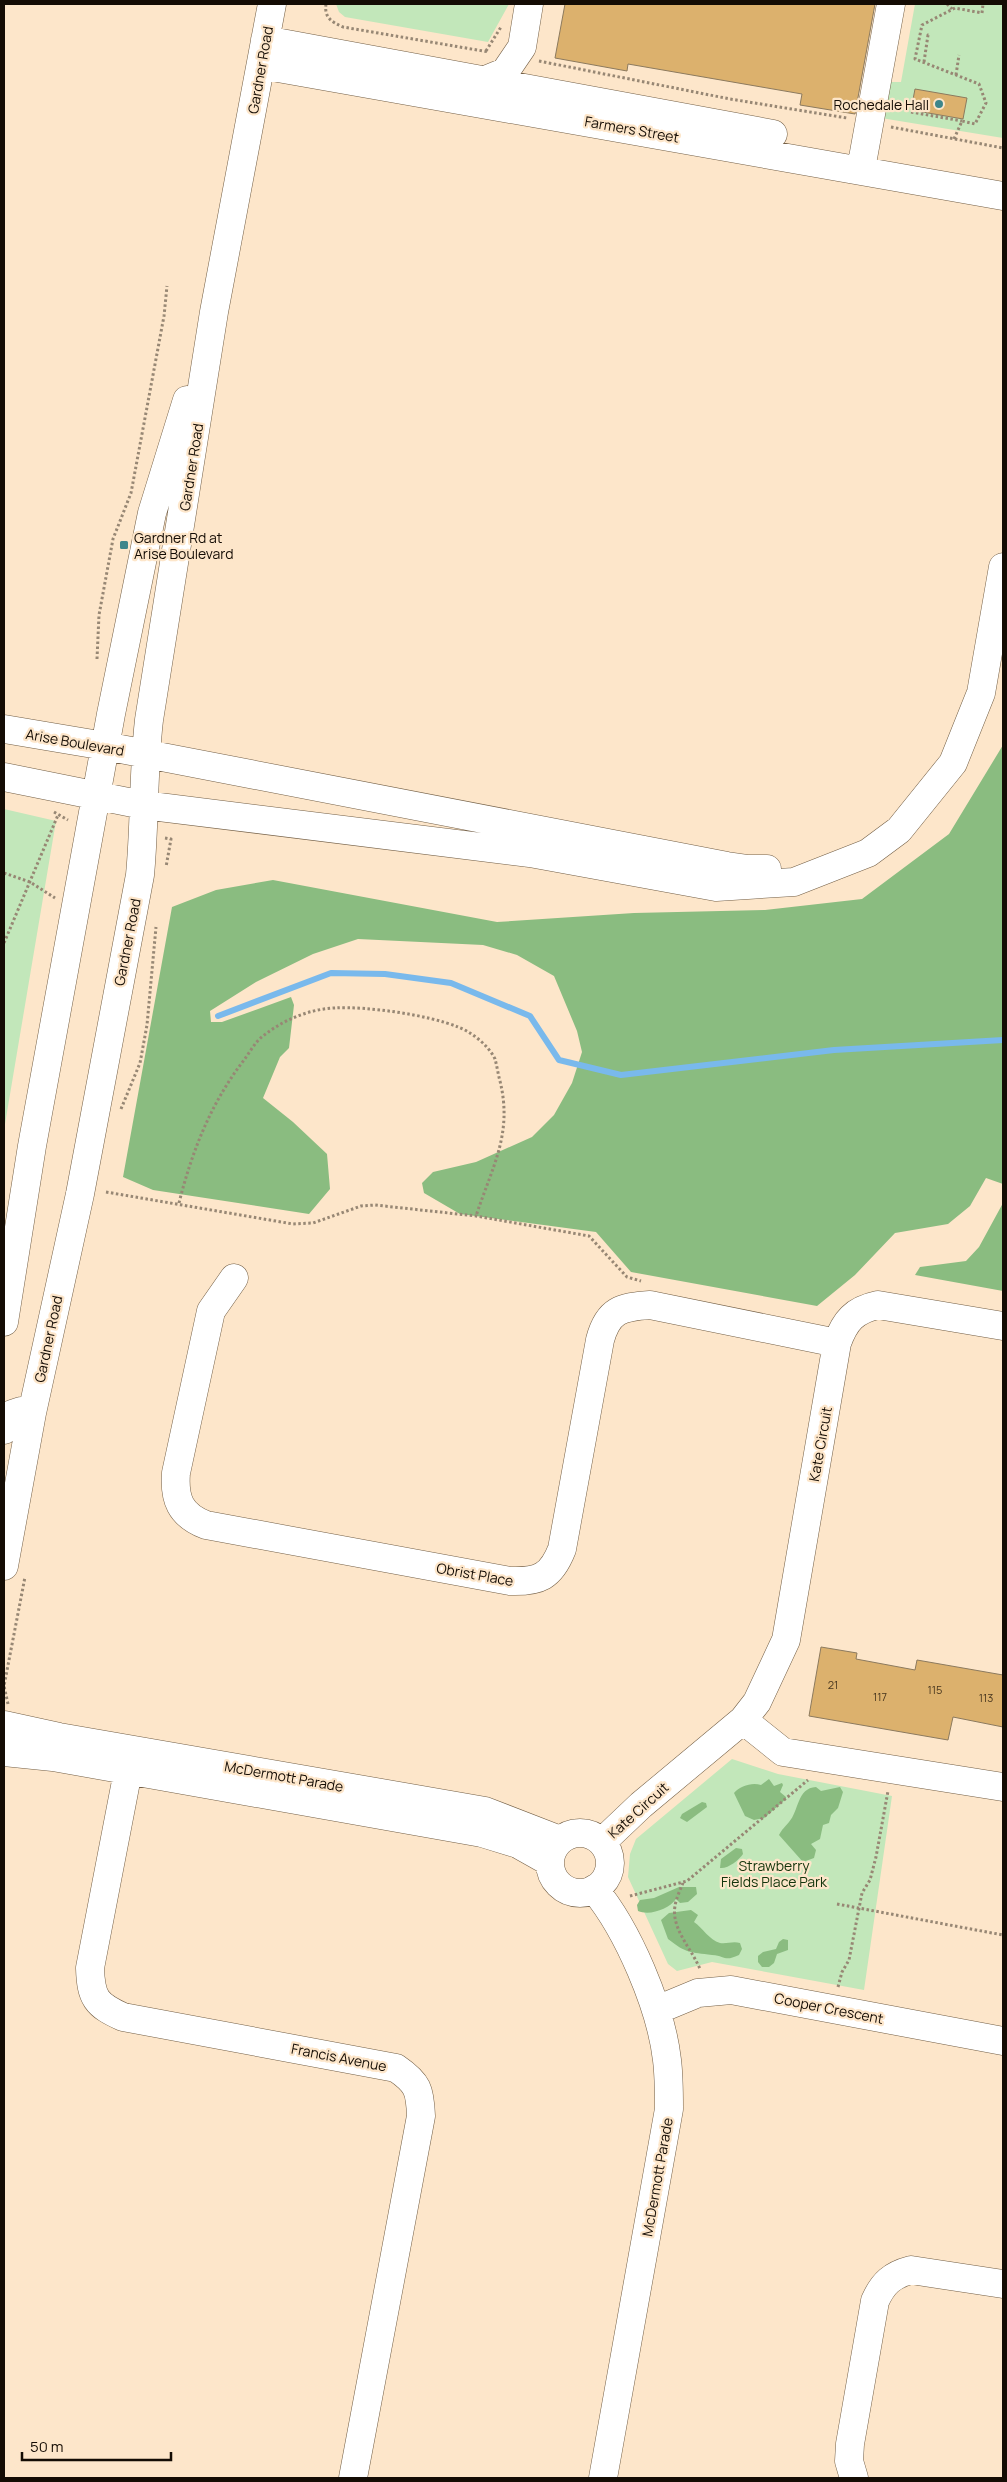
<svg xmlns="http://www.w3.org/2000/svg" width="1007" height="2482" font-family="Manrope,sans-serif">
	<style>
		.green { fill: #c2e7ba }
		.forest { fill: #8abc80 }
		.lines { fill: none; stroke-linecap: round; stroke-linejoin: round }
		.stream { stroke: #79b9ec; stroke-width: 6 }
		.building { fill: #dcb16d; stroke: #8c7a5e }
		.minor-casing { stroke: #735f46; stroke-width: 29 }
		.path { stroke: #978774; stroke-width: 3; stroke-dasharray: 2.5 2.5; stroke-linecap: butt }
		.minor { stroke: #fff; stroke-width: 28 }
		.poi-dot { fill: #3e868b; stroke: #fde6ca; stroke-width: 2 }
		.labels { text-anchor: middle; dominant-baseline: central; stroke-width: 4.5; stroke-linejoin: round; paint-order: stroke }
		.number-label { font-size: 11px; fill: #46351e }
		.street-label { font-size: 14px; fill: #140c04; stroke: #fde6ca }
		.poi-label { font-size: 14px; fill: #140c04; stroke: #fde6ca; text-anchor: end }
		.park-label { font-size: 14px; fill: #13350c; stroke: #fde6ca }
	</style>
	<rect width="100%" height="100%" fill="#fde6ca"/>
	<path class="green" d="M 336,4 L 509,4 L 488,42 L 345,17 L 339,12 Z
		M 915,4 L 1003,4 L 1003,138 L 881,118 L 889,82 L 901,82 Z
		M 4,809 L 56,821 L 4,1130 Z
		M 732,1759 L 778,1774 L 892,1796 L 864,1990 L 712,1962 L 677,1971 L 668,1964 L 628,1877 L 630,1854 L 636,1839 Z"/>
	<path class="forest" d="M 1003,745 L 1003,1184 L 986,1178 L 970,1206 L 948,1224 L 895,1233 L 855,1275 L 817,1306 L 631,1272 L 596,1232 L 460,1214 L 424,1193 L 422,1183 L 433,1172 L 476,1162 L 532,1137 L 554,1115 L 572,1083 L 582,1052 L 577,1031 L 554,976 L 517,955 L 483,945 L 358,939 L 313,954 L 256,982 L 210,1011 L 211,1022 L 222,1022 L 291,997 L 294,1005 L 289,1048 L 280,1057 L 263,1098 L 293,1122 L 327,1154 L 330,1189 L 309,1214 L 153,1190 L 123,1177 L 172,907 L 216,890 L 273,880 L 497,922 L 634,913 L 765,910 L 862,899 L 949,834 Z
		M 1003,1203 L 1003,1291 L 915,1275 L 920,1267 L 966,1261 L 979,1247 Z
		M 769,1779 L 774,1786 L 782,1783 L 783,1785 L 780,1792 L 786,1797 L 786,1799 L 764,1818 L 754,1820 L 745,1816 L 734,1793 C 740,1786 752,1782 761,1785 Z
		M 816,1787 L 821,1791 L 840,1787 L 843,1792 L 838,1808 L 831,1815 L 829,1823 L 823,1825 L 820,1839 L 811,1844 L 816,1850 L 814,1858 L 803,1862 L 779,1835 C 782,1829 785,1827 789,1822 C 799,1811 797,1788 816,1787 Z
		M 702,1802 L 706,1803 L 707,1807 L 687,1822 L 680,1818 L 682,1814 Z
		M 736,1848 L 742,1849 L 743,1854 C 739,1860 728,1869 720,1868 L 721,1859 Z
		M 679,1887 L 696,1887 L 697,1894 L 688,1902 L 680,1903 L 676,1899 C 669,1909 650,1916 638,1911 L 637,1905 L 640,1900 L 654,1898 Z
		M 691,1910 L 698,1915 L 694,1922 C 703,1928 709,1940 720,1943 C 727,1944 733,1941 740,1943 L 742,1949 L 739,1955 C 724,1962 726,1956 712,1955 C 690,1952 687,1954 668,1939 L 661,1920 L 669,1913 Z
		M 783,1939 L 788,1940 L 788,1950 L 777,1954 L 774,1963 L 769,1967 L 762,1967 L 758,1962 L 758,1956 L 763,1952 L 776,1949 L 779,1942 Z"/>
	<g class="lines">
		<path class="stream" d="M 218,1016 L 331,973 L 385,974 L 451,983 L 530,1016 L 559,1060 L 621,1075 L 834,1050 L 1003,1040"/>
	</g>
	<path class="building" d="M 565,4 L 875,4 L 855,114 L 800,105 L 802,94 L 628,64 L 627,71 L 555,58 Z
		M 915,89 L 967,98 L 963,119 L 911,110 Z
		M 821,1647 L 857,1653 L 856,1659 L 915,1670 L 917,1660 L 1003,1675 L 1003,1727 L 953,1717 L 948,1740 L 809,1716 Z"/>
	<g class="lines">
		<g class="minor-casing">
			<path id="minor" d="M 265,40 L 773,134
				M 261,65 L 1003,196
				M 483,81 L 505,72 L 522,47 L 529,4
				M 861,169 L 891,4
				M 4,729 L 105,746 L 727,866 L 748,869 L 767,869
				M 4,777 L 143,805 L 530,853 L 716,887 L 794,882 L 868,853 L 899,830 L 953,763 L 981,693 L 1003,567
				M 234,1278 L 211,1311 L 176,1473 C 174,1499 180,1515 206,1525 L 510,1581 C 539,1582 551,1577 562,1549 L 600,1340 C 608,1310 621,1307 650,1305 L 837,1343
				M 4,1322 L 32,1146 L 111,714 L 152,513 L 187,400
				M 4,1430 L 12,1414 L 21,1411 L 32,1413
				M 4,1566 L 32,1413 L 80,1194 L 140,875 C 145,823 143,772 149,720 L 214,312 L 272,4
				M 743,1720 L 783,1752 L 1003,1787
				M 4,1725 L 59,1737 L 485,1811 L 560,1840
				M 4,1752 L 53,1757 L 482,1833 L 518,1844 L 550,1862
				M 128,1771 L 90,1968 C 91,1998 96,2005 123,2017 L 396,2068 C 418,2083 420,2090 421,2116 L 353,2478
				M550 1863a30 30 0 1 1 60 0a30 30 0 1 1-60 0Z
				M 602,1842 L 641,1805 L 743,1720 L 757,1702 L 786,1640 L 837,1343 C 845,1321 854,1310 878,1305 L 1003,1326
				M 594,1889 C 628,1930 661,2007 667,2060 C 669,2076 669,2093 669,2109 L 603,2478
				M 657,2010 L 698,1993 L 731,1990 L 1003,2041
				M 854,2478 L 849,2461 L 850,2444 L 875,2301 C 883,2283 892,2275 911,2270 L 1003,2284"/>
		</g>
		<path class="path" d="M 326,4 C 324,18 332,22 343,27 L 489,52
			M 947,4 L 952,9
			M 486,51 L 501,27
			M 539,61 L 730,99 L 847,118
			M 924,62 L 928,35 L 930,36
			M 956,75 L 959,55
			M 911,112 L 962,121
			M 891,127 L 1003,148
			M 954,139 L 962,121 L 975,124 L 986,103 L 979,84 L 915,59 L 922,25 L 955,8 L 982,13 L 983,4
			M 97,659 L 99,615 L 113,539 L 131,493 L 164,316 L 167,286
			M 54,812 L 68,820
			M 165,838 L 171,839 L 166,867
			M 4,873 L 30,882 L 55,898
			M 4,943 L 58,815
			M 121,1109 L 140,1063 L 147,1025 L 156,927
			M 106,1192 L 293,1224 L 313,1223 L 361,1206 L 375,1205 L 476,1216 L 589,1236 L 627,1277 L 641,1281
			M 179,1203 C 192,1151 211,1103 244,1060 C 250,1052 255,1042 263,1036 C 283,1020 309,1009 335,1008 C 367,1006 429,1015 458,1027 C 472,1032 489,1046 495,1059 C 497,1066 498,1074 500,1081 C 513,1134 492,1167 476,1216
			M 8,1704 L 4,1686 L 25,1577
			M 683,1883 C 680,1890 676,1899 675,1906 C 671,1929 692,1949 700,1969
			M 630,1896 L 687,1881 L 808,1780
			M 837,1904 L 1003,1935
			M 838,1987 L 842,1972 L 849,1960 L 862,1893 L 870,1880 L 876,1857 L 888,1791"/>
		<use href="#minor" class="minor"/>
	</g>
	<g class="poi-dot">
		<circle cx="939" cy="104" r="5"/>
		<rect x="119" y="540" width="10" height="10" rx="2.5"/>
	</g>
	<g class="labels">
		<g class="number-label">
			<text x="833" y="1684">21</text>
			<text x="935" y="1689">115</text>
			<text x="880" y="1696">117</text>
			<text x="986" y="1697">113</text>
		</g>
		<g class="street-label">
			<text transform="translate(260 70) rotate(-80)">Gardner Road</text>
			<text transform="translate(632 129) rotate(10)">Farmers Street</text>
			<text transform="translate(191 467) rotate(-81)">Gardner Road</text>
			<text transform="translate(75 742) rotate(10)">Arise Boulevard</text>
			<text transform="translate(127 942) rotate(-79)">Gardner Road</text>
			<text transform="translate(48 1339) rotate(-78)">Gardner Road</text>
			<text transform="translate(820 1444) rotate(-80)">Kate Circuit</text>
			<text transform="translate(475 1574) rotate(10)">Obrist Place</text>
			<text transform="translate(284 1776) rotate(10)">McDermott Parade</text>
			<text transform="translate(638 1810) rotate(-42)">Kate Circuit</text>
			<text transform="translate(829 2008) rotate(11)">Cooper Crescent</text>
			<text transform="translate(339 2057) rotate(11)">Francis Avenue</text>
			<text transform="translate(657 2177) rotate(-80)">McDermott Parade</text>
		</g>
		<g class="poi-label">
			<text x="929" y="104">Rochedale Hall</text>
			<text x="134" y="537" text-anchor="start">Gardner Rd at<tspan x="134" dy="16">Arise Boulevard</tspan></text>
		</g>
		<g class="park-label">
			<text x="774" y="1865">Strawberry<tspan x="774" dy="16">Fields Place Park</tspan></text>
		</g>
	</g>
	<rect width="1007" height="2482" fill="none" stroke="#140c04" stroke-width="10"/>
	<path d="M22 2452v8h149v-8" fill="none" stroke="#140c04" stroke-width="2.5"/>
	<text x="30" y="2452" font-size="15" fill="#140c04" stroke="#fde6ca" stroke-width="4" paint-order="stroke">50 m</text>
</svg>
